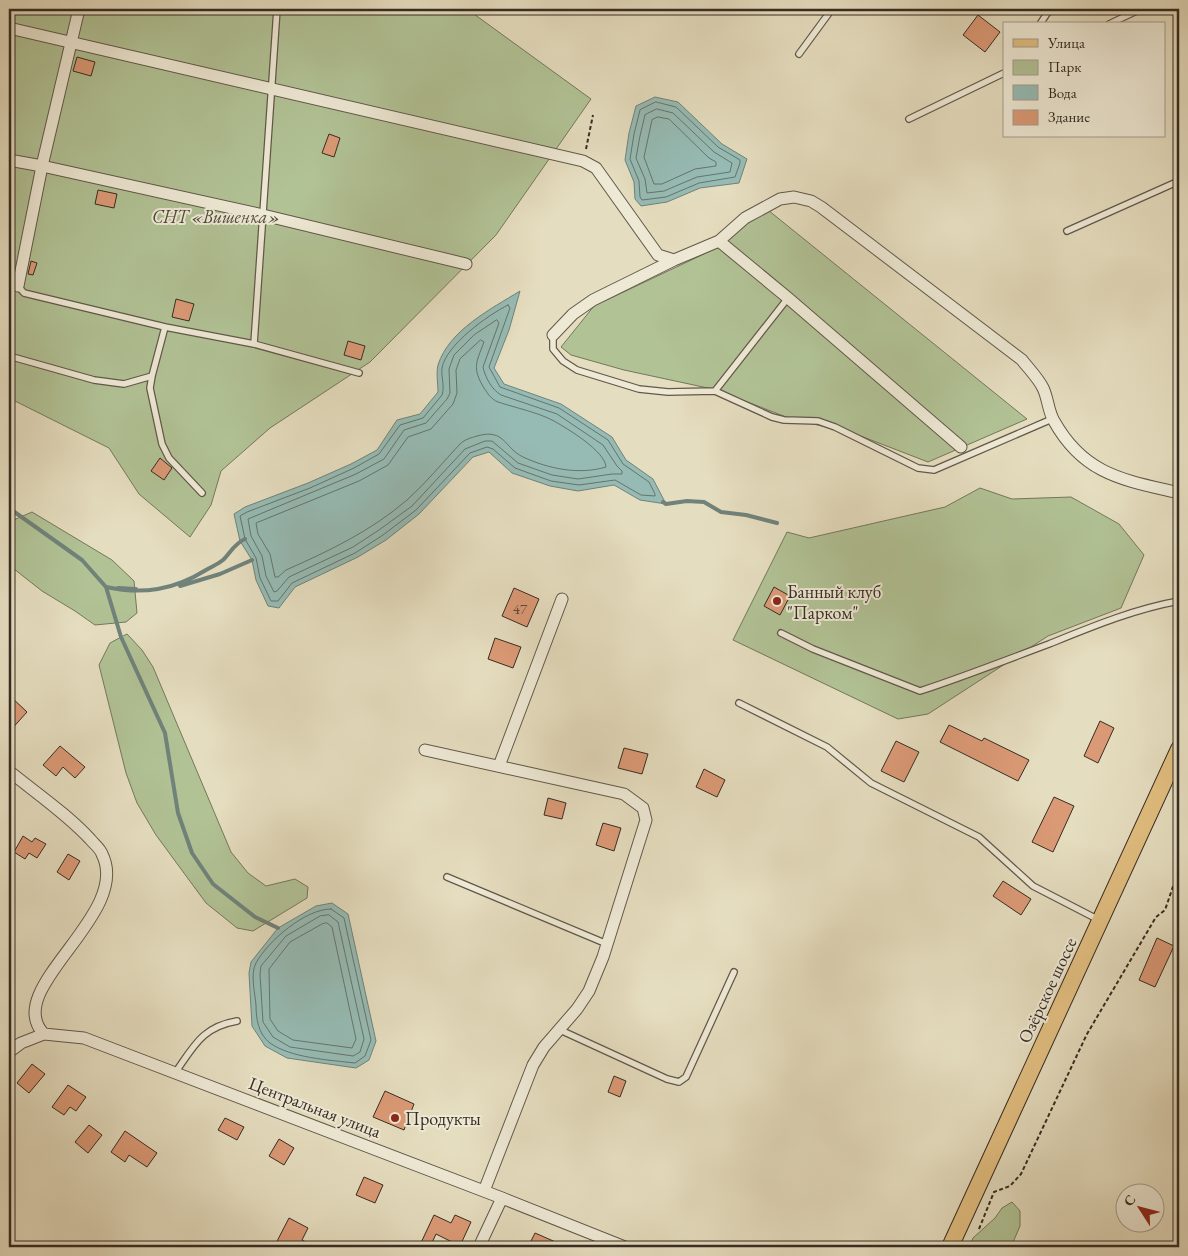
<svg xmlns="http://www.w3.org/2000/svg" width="1188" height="1256" font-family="'EB Garamond',serif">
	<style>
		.green { fill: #b1c295; stroke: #74775c }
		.water { fill: #96bbb4; stroke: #70827a }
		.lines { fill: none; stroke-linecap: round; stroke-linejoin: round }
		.shore { stroke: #66746c; stroke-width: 1 }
		.stream { stroke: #70827a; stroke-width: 4 }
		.building { fill: #db9a76; stroke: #362c24 }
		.lane-casing { stroke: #62584b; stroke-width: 8 }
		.street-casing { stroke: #62584b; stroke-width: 13 }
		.primary-casing { stroke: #362c24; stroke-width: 18 }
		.path { stroke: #362c24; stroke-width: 2; stroke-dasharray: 4 2.5; stroke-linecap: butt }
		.lane { stroke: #eee9d5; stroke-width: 5.5 }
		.street { stroke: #eee9d5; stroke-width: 11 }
		.primary { stroke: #e2be80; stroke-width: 16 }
		.poi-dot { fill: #8f2418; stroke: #eee9d5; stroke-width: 2 }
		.labels { text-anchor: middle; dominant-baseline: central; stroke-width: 4; stroke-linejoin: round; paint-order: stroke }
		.number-label { font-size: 15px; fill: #5f4838 }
		.park-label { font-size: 18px; font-style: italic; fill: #4f4a3b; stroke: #eee9d5 }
		.poi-label { font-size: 18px; fill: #362c24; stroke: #eee9d5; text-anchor: start }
		.street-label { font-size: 18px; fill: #362c24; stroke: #eee9d5 }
	</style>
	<rect width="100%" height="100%" fill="#e5ddbf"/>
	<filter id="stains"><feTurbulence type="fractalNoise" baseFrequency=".004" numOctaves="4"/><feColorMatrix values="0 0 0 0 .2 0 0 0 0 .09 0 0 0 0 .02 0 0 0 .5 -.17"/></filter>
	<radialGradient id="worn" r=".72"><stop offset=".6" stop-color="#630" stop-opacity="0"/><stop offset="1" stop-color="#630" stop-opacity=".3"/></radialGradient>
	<path class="green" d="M 9,9 L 467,9 L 591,99 L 496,235 L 370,362 L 270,428 L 221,471 L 211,505 L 190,537 L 139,494 L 109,448 L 9,398 Z
		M 763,206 L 1027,419 L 928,462 L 853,433 L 791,419 L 717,390 L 624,370 L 571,355 L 561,347 L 594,306 L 723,245 Z
		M 980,488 L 1012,499 L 1071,497 L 1119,524 L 1144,555 L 1121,608 L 1048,636 L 928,714 L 898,719 L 733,640 L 787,532 L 809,538 L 945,507 Z
		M 32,512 L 112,560 L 134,581 L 137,613 L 126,622 L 95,625 L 75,611 L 42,591 L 9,565 L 9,522 Z
		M 127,634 L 142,650 L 153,667 L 231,852 L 248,873 L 266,886 L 295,879 L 308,887 L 307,898 L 253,931 L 237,928 L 206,903 L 156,835 L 137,803 L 126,773 L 99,665 L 110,643 Z
		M 1012,1202 L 1020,1211 L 1020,1226 L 1011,1247 L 969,1247 L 973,1238 L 995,1218 L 1002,1208 Z"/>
	<path class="water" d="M 655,97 L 678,102 L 722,144 L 747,159 L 739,183 L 700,188 L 667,202 L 641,206 L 635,199 L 634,182 L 625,160 L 629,133 L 636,106 Z
		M 520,291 L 509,330 L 494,368 L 504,384 L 561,404 L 612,437 L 626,460 L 653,479 L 666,504 L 640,500 L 614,485 L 578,491 L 550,486 L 512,473 L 489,452 L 473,457 L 419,514 L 386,540 L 358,557 L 295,587 L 279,608 L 268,606 L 256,580 L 252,560 L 240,541 L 234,514 L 245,507 L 308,483 L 351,464 L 377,450 L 397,420 L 420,414 L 438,392 C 438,384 436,373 438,365 C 449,330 491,309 520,291 Z
		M 332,903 L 348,914 L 376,1041 L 369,1060 L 356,1068 L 287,1058 L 265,1046 L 252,1026 L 249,973 L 251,962 L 278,928 L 316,906 Z"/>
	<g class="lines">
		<path class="shore" d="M 656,102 L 676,107 L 718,147 L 740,160 L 740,163 L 735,177 L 699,183 L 666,197 L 642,200 L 640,197 L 639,181 L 630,159 L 634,134 L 640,110 Z
			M 657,109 L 673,113 L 714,152 L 732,163 L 730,172 L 697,177 L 664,191 L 647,193 L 645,179 L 636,158 L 640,136 L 645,115 Z
			M 658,117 L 669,119 L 709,158 L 716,162 L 716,166 L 695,169 L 662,184 L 654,184 L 644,157 L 652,120 Z
			M 508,305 L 510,308 L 489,367 L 500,387 L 559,408 L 608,440 L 623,464 L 649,482 L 655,494 L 655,496 L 641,495 L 615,480 L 579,485 L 551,481 L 515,468 L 493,449 L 487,447 L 470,453 L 416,510 L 383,535 L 355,553 L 292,583 L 278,601 L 271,601 L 260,578 L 256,558 L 245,539 L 240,516 L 247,512 L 310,488 L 354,468 L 379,454 L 400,425 L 423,418 L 442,395 C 445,386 441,377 442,368 C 446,345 488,315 508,305 Z
			M 497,320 L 499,323 L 483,367 C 485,377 492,390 501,395 L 557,414 L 603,445 L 617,466 L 622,471 L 622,474 L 612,474 L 578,479 L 552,475 L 518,463 L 492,441 L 485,441 L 465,449 L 412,506 L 379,530 L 353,547 L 289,577 L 277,591 L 274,592 L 266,576 L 262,556 L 251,536 L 248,519 L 356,474 L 384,459 L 404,430 L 426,423 L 447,399 L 450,393 L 449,369 L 454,355 L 474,335 Z
			M 481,340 L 484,342 C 476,363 472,368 484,388 C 488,394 491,399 498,402 C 516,408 537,412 554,421 C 568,429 605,451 606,467 C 579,475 549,469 523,457 C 504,448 505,428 477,436 C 471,438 465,439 460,444 C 443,462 426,483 407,500 C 371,531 329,551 286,570 L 278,577 L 275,577 L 270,554 L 258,534 L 256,523 L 359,481 L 388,465 L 408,437 L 431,429 L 453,404 L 457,393 L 456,370 L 460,359 Z
			M 331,909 L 344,918 L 371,1040 L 365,1056 L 355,1063 C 329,1060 291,1058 270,1043 C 258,1034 256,1018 256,1005 C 255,993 250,974 256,963 C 268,941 305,909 331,909 Z
			M 329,915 L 338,922 L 364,1039 L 360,1052 L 353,1056 L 290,1047 L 273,1037 L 263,1022 L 260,974 L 261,966 L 286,936 L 320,916 Z
			M 327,923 L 332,927 L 356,1039 L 352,1048 L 293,1040 L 278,1031 L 270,1019 L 269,969 L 290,942 L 322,924 Z"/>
		<path class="stream" d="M 663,502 L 666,504 L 687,501 L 704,502 L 721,512 L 746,515 L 777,523
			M 9,508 L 82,560 L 106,587 L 121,637 L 165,733 L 178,813 L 192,853 L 213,884 L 255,917 L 278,928
			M 180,586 L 220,574 L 252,560
			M 106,587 C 143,595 174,590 206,570 C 211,567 218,564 223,560 C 230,553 235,543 245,539
			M 118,588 L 136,589"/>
	</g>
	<path class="building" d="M 978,15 L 1000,32 L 985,52 L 963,35 Z
		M 77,57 L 95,62 L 91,76 L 73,71 Z
		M 329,134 L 340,138 L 334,157 L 322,153 Z
		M 98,190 L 117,194 L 114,208 L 95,204 Z
		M 31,261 L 37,263 L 33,275 L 28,274 Z
		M 176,299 L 194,304 L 189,321 L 172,317 Z
		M 348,341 L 365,346 L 361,360 L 344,355 Z
		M 160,458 L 172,468 L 164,480 L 151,471 Z
		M 774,587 L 790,596 L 780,615 L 764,606 Z
		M 514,588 L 539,599 L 527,627 L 502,616 Z
		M 495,638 L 521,647 L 513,668 L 488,659 Z
		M 9,695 L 27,712 L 9,732 Z
		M 1100,721 L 1114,728 L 1098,763 L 1084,756 Z
		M 949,725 L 982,741 L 984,738 L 1029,760 L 1018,781 L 940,742 Z
		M 896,741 L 919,752 L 904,782 L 881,771 Z
		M 60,746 L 85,767 L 75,778 L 63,767 L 56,776 L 43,765 Z
		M 624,748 L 648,754 L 642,774 L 618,768 Z
		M 704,769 L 725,780 L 717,797 L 696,787 Z
		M 1054,797 L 1074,806 L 1053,852 L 1032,842 Z
		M 548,798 L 566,803 L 562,819 L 544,815 Z
		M 603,823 L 621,828 L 614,851 L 596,845 Z
		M 23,836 L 32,842 L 35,838 L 46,844 L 37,858 L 29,853 L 25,859 L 14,852 Z
		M 68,854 L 80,861 L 69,880 L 57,872 Z
		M 1003,881 L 1031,899 L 1021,915 L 993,896 Z
		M 1157,938 L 1174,946 L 1155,987 L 1139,980 Z
		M 32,1064 L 45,1074 L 29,1093 L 17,1083 Z
		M 614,1076 L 626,1081 L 620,1097 L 608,1092 Z
		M 68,1085 L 86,1097 L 76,1111 L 70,1107 L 64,1115 L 52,1107 Z
		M 385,1091 L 414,1104 L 404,1130 L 373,1117 Z
		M 225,1118 L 244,1127 L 237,1140 L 218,1130 Z
		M 89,1125 L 102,1135 L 88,1153 L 75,1142 Z
		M 125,1131 L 157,1153 L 147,1167 L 129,1155 L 125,1162 L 111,1152 Z
		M 279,1139 L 294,1148 L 284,1165 L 269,1156 Z
		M 364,1177 L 383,1185 L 375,1203 L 356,1195 Z
		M 434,1215 L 451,1223 L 455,1215 L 471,1222 L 460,1246 L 436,1234 L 430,1247 L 419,1247 Z
		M 289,1218 L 308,1228 L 302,1240 L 315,1247 L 274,1247 Z
		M 535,1233 L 567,1247 L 528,1247 Z"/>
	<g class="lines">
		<g class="lane-casing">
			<path id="lane" d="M 1040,24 L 1050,9
				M 1109,24 L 1141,9
				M 799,54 L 832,9
				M 909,119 L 1004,73
				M 1067,231 L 1179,181
				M 18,286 L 24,293 L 165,327 L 254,344 L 359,373
				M 165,327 L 152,376 L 150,388 L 162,444 L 169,458 L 202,493
				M 553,335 L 553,349 L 563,361 L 577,370 L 639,389 L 668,392 L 715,391 L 772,417 L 784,420 L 818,421 L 835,427 L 918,468 L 934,470 L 1052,419
				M 254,344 L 277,9
				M 9,356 L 94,380 L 124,384 L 152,376
				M 715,391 L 788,298
				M 781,633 L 813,649 L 920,691 C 963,677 1006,660 1049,644 C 1091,627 1134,609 1179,601
				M 739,703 L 827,747 L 871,783 L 979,837 L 1033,886 L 1099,920
				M 447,877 L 607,944
				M 558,1029 L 667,1079 L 679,1082 L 686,1077 L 734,972
				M 175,1073 C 194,1046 202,1027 237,1021"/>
		</g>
		<g class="street-casing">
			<path id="street" d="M 9,28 L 583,161 L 596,168 L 658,255 L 674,260
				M 9,160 L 42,166 L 263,215 L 466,264
				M 719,241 L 788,298 L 961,447
				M 18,286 L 42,166 L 79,9
				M 553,335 L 573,314 L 593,300 L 674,260 L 719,241 L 745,218 L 780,199 L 794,197 L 811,201 L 821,207 L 1022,360 C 1029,369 1038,378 1043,388 C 1048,398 1048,411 1054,421 C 1084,475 1124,480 1179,493
				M 425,750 L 624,794 L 643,808 L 646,820 L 603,957 L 589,991 L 577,1009 L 544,1047 L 533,1065 L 484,1191
				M 499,766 L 562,599
				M 9,771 C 36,793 67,814 90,839 C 94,844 100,848 102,854 C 133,915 0,989 44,1034
				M 9,1052 L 21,1043 L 44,1034 L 84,1038 L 502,1198 L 625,1247
				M 479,1247 L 502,1198"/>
		</g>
		<g class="primary-casing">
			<path id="primary" d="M 950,1247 L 1179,749"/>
		</g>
		<path class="path" d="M 586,149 L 593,115
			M 979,1229 L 994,1192 L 1010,1186 L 1021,1174 L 1087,1034 L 1156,917 L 1165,910 L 1179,869"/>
		<use href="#lane" class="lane"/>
		<use href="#street" class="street"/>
		<use href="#primary" class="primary"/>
	</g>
	<g class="poi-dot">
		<circle cx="777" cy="601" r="5"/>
		<circle cx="395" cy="1118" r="5"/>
	</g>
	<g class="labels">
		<g class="number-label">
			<text x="520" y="608">47</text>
		</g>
		<g class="park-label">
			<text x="216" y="216">СНТ «Вишенка»</text>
		</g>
		<g class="poi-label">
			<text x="787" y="591">Банный клуб<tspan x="787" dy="21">"Парком"</tspan></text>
			<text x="405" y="1118">Продукты</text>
		</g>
		<g class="street-label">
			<text transform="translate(1047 990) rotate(-65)">Озёрское шоссе</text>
			<text transform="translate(315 1107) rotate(21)">Центральная улица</text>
		</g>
	</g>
	<rect width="1188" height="1256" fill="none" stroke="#e5ddbf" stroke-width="30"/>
	<rect x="10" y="10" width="1168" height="1236" fill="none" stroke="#362c24" stroke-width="2.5"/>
	<rect x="15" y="15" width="1158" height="1226" fill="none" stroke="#362c24"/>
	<rect x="1003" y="22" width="162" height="115" fill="#eee9d5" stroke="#a49d8e"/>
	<rect x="1013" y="39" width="25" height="8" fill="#e2be80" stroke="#a49d8e"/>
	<text x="1048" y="48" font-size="15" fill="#362c24">Улица</text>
	<rect x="1013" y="60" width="25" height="15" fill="#b1c295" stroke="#a49d8e"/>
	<text x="1048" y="72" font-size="15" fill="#362c24">Парк</text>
	<rect x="1013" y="85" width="25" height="15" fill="#96bbb4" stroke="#a49d8e"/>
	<text x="1048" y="98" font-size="15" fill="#362c24">Вода</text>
	<rect x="1013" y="110" width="25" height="15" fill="#db9a76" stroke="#a49d8e"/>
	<text x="1048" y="122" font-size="15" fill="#362c24">Здание</text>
	<g transform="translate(1140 1208) rotate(306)"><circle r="24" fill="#eee9d5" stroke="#a49d8e"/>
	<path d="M0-4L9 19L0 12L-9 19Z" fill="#8f2418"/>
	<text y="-8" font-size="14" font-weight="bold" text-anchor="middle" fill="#362c24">С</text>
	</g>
	<rect width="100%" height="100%" filter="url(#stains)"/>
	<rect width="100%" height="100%" fill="url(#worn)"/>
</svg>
